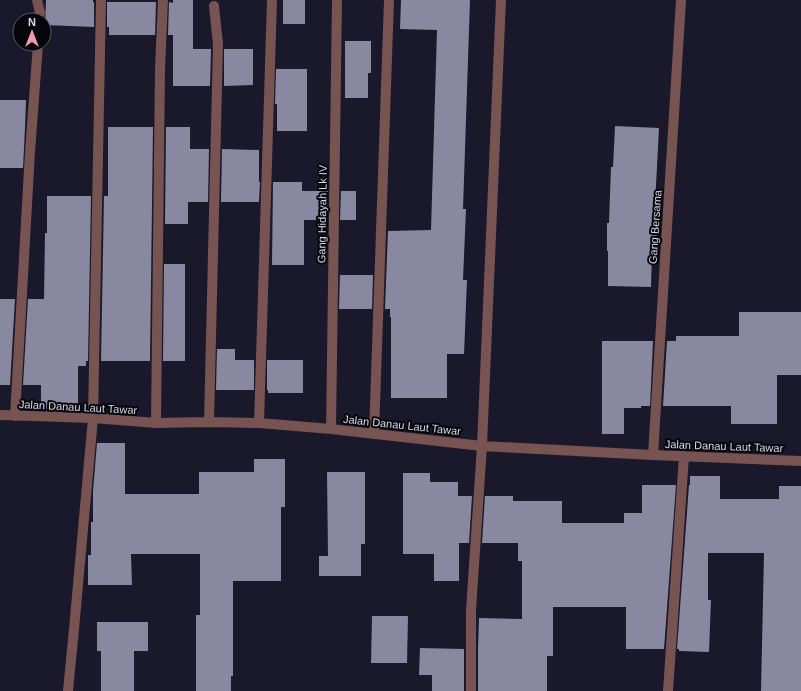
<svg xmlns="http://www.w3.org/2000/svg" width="801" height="691" font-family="Helvetica,sans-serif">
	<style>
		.building { fill: #8889a0 }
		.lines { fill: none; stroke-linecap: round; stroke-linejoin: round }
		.minor { stroke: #775351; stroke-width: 10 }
		.labels { text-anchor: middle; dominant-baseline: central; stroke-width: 4; stroke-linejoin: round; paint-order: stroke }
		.street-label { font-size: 11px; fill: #d9dae7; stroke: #06050c }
	</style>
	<rect width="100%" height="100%" fill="#19192b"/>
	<path class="building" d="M 46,0 L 93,0 L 93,2 L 94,2 L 94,27 L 45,25 Z
		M 173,0 L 193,0 L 193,49 L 211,49 L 210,86 L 173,86 L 173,35 L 168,35 L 169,2 L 173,3 Z
		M 283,0 L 305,0 L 305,24 L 283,24 Z
		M 401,0 L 470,0 L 463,209 L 466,209 L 463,280 L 467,280 L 464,354 L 447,354 L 447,398 L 391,398 L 391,317 L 390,317 L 390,309 L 385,309 L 388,231 L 431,230 L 437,30 L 400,29 Z
		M 107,2 L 156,2 L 155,35 L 109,35 L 109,27 L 107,27 Z
		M 345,41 L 371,41 L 371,73 L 368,73 L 368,98 L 345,98 Z
		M 224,49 L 253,49 L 253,85 L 224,86 Z
		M 276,69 L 307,69 L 307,131 L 277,131 L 277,104 L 275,104 Z
		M 0,100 L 26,100 L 25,128 L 23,168 L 0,168 Z
		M 615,126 L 659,128 L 654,224 L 657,224 L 656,252 L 652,252 L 651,287 L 608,286 L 608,251 L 607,251 L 607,223 L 609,223 L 611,167 L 613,167 Z
		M 108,127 L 153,127 L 150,361 L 101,361 L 104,196 L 108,196 Z
		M 166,127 L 190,127 L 190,149 L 209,149 L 208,202 L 188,202 L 188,224 L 165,224 Z
		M 222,149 L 259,150 L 259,182 L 260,182 L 259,202 L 221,202 Z
		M 273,182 L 302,182 L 302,191 L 328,191 L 327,220 L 304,220 L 304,265 L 272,265 Z
		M 341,191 L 356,191 L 356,220 L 340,220 Z
		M 47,196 L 91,196 L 88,361 L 86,361 L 86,366 L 78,366 L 78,410 L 41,409 L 41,385 L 23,385 L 28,299 L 44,299 L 45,233 L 47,233 Z
		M 164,264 L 185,264 L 185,361 L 163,361 Z
		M 340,275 L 373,275 L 372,309 L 339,309 Z
		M 0,299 L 15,299 L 10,385 L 0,385 Z
		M 739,312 L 801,312 L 801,375 L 777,375 L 777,424 L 731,424 L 731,406 L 663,406 L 667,341 L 676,341 L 676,336 L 739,336 Z
		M 602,341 L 653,341 L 650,406 L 641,406 L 641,408 L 624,408 L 624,434 L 602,434 Z
		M 217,349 L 235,349 L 235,360 L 254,360 L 254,390 L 216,390 Z
		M 267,360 L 303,360 L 303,393 L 268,393 L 268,390 L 267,390 Z
		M 97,443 L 125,443 L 125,494 L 199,494 L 199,472 L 254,472 L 254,459 L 285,459 L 285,507 L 281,507 L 281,581 L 233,581 L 233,676 L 231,676 L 231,691 L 196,691 L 196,615 L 200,615 L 200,554 L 131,554 L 132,585 L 88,585 L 88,555 L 91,555 L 91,522 L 93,522 L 93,491 Z
		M 327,472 L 365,472 L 365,544 L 361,544 L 361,576 L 319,576 L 319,556 L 328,556 Z
		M 403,473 L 430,473 L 430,482 L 458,482 L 458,496 L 472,496 L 469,543 L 459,543 L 459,581 L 434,581 L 434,554 L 403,554 Z
		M 690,476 L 720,476 L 720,499 L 779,499 L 779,486 L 801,486 L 801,691 L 761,691 L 764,553 L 708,553 L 708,600 L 711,600 L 709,652 L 679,651 L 679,649 L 677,649 L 689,485 L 690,485 Z
		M 642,485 L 676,485 L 664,649 L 626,649 L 626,607 L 553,607 L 553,656 L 547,656 L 547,691 L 478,691 L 478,650 L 479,618 L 522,619 L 522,561 L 518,561 L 518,543 L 482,543 L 485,496 L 513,496 L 513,501 L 562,501 L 562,523 L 624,523 L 624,513 L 642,513 Z
		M 372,616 L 408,616 L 407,663 L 371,663 Z
		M 97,622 L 148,622 L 148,651 L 134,651 L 134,691 L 101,691 L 101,651 L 97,651 Z
		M 420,648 L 464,649 L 464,691 L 432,691 L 432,675 L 419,675 Z"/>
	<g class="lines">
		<path class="minor" d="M 37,0 L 40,13 L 38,20
			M 0,415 L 93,418 L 156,423 L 209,422 L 259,423 L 331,429 L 482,446 L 653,455 L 801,461
			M 15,416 L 30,152 L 38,44
			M 209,422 L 218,44 L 214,6
			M 156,423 L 160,69 L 163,0
			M 259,423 L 272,0
			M 331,429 L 337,0
			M 374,434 L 389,0
			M 653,455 L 681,0
			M 68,691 L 74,629 L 93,418 L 101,0
			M 471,691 L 471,610 L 482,446 L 501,0
			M 668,691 L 684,456"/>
	</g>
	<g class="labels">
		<g class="street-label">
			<text transform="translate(322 214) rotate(-89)">Gang Hidayah Lk IV</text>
			<text transform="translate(655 227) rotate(-86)">Gang Bersama</text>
			<text transform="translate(78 407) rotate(3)">Jalan Danau Laut Tawar</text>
			<text transform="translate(402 425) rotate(6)">Jalan Danau Laut Tawar</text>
			<text transform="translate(724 446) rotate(2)">Jalan Danau Laut Tawar</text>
		</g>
	</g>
	<g transform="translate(32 32)"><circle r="19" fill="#06050c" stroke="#5a5a64"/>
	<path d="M0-3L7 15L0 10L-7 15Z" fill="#f29aac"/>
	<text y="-6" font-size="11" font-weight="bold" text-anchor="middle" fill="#d9dae7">N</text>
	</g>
</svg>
